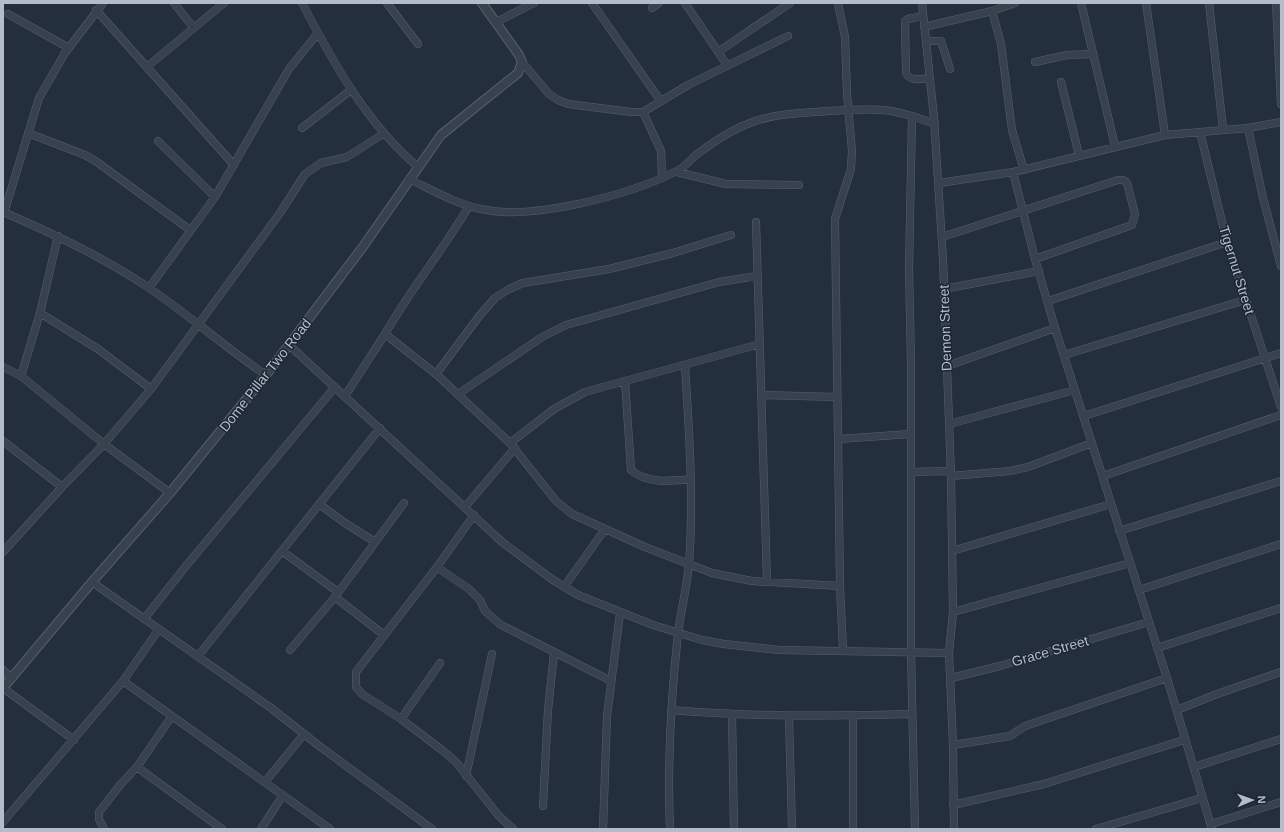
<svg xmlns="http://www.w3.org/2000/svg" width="1284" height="832" font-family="Arial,sans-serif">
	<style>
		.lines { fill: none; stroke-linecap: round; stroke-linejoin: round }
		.minor-casing { stroke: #565f6c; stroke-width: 8 }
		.tertiary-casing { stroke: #565f6c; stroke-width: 10 }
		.minor { stroke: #38414e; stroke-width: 7 }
		.tertiary { stroke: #38414e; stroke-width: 8 }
		.labels { text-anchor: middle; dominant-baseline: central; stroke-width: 3; stroke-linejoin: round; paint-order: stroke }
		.street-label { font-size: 14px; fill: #b4bcc9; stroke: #1d2633 }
	</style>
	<rect width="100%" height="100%" fill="#242f3e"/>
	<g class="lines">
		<g class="minor-casing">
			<path id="minor" d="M 174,3 L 193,27
				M 302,3 C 333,62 366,123 418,167
				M 387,3 L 418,44
				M 592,3 L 660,100
				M 685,3 L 727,65
				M 838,3 L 845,37 L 847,94 L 852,151 L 851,169 L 835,219 L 840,586 L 843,650
				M 922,3 L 934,118 L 943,259 L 951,476 L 953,612 L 949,653 L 953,745 L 954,829
				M 1081,3 L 1115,146
				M 1146,3 L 1165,135
				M 1209,3 L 1223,129
				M 1276,3 L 1281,104
				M 652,8 L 659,3
				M 96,10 L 234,165
				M 992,11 L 1001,44 L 1012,130 L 1024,170
				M 8,14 L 69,48
				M 923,16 L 908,19 L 905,21 L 906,73 C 910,82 922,79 930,78
				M 496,22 L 534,3
				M 924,27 L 992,11 L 1015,3
				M 926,41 L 941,41 L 950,69
				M 718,52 L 790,3
				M 522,62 L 549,94 L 558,100 L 568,104 L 631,112 L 643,112 L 688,85 L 788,36
				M 1035,62 L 1067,55 L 1092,54
				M 148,66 L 224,3
				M 1061,82 L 1079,155
				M 643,112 L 661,151 L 662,178
				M 912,116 L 909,269 L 911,364 L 911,652 L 915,829
				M 302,128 L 351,90
				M 1248,128 L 1263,198 L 1281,266
				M 1200,132 L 1227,242 L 1281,407
				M 28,133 L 85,155 L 97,162 L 190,230
				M 158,141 L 215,197
				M 677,172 L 726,184 L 799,185
				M 1013,172 L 1035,259 L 1055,328 L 1167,678 L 1212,829
				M 409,179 C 432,190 456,204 481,209 C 532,221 628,195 675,172 C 683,169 689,161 696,155 C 713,142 731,130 750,123 C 775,113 802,113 828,111 C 849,110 870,108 891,111 C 906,113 920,119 935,124
				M 939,183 L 1013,172 L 1165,135 L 1248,128 L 1281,122
				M 469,206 C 443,250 410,290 385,334 L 436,374 L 510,443 L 556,501 L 572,514 L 645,547 L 712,573 L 752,581 L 840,586
				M 3,212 C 54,234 103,257 149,288 C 189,315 226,348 266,375
				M 4,213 L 39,98 L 65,53 L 103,3
				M 756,222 L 767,582
				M 942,237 L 1118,180 L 1123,180 L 1127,183 L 1135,214 L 1132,225 L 1035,259
				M 149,288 L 215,197 L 289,69 L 318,33
				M 944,289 L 1039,271
				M 1048,301 L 1227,242
				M 40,313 L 98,349 L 151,389
				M 289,345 L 502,542 L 553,580 L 578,595 L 653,625 L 702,640 L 724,644 L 779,650 L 949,653
				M 1064,355 L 1245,300
				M 947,366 L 1055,328
				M 3,367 L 21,376 L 104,444 L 170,493
				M 436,374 L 480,315 L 495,298 L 509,289 L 523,283 L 609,269 L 673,253 L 731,235
				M 21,376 L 40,313 L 58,236
				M 625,381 L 631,470 C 647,484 671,481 691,479
				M 458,394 L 542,337 L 566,325 L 719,282 L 757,276
				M 762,395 L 837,397
				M 345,396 L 385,334
				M 1084,416 L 1281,353
				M 949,424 L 1075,390
				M 839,439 L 910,434
				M 3,441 L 62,487
				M 510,443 L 554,409 L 585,392 L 760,344
				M 911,472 L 950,471
				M 951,476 L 1010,471 L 1028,467 L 1092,443
				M 1103,476 L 1281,415
				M 319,504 L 345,523 L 375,542
				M 465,507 L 515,448
				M 474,515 L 437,567 L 356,672 L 356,687 L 362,694 L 401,719 L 442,750 L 456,762 L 498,815 L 513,829
				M 1119,531 L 1281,481
				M 282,551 L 338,592
				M 952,551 L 1111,504
				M 3,552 L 62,487 L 104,444 L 151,389 L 280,213 L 305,174 L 321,163 L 347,157 L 383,134
				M 437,567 L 469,589 L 480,600 L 485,611 L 501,625 L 611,681
				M 92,582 L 271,708 L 318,745 L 432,829
				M 564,587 L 605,529
				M 1139,590 L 1281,544
				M 335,597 L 384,635
				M 953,612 L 1130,563
				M 144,619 L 186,566 L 335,387
				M 1157,648 L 1281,608
				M 290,650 L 335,597 L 404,503
				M 198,656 L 380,428
				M 3,670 L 12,678
				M 951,678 L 1000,666 L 1149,622
				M 123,681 L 330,829
				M 3,688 L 74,740
				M 671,710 C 752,717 831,716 912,714
				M 1177,710 L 1217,694 L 1281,672
				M 732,715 L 734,829
				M 789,717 L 792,829
				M 401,719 L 440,663
				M 953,745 L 1010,736 L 1025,726 L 1167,678
				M 137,767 L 222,829
				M 1194,767 L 1281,739
				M 466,776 L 492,654
				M 265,782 L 304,734
				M 953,805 L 1044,784 L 1184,740
				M 543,806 L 548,710 L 554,653
				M 3,822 L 123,681 L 159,629
				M 1211,824 L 1281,802
				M 104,829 L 99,819 L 99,812 L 120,785 L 137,767 L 172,716
				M 261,829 L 283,795
				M 603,829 L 607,716 L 620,613
				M 670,829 C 667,764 671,698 678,633 C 681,610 687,587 689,564 C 694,498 689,431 685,365
				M 853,829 L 853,716
				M 1096,829 L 1202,798"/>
		</g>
		<g class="tertiary-casing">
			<path id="tertiary" d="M 3,688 L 92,582 L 170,493 L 266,375 L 362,248 L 441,135 L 518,73 L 522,62 L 519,55 L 482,3"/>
		</g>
		<use href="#minor" class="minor"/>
		<use href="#tertiary" class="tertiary"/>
	</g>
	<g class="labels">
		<g class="street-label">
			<text transform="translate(1237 270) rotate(73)">Tigernut Street</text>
			<text transform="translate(945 328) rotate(-92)">Demon Street</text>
			<text transform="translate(265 375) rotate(-52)">Dome Pillar Two Road</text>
			<text transform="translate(1050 651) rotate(-16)">Grace Street</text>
		</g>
	</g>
	<rect width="1284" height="832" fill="none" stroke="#b4bcc9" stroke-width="8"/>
	<g transform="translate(1252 800) rotate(88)" stroke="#1d2633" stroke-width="3" paint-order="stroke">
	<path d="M0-3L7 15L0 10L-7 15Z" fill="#b4bcc9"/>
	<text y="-6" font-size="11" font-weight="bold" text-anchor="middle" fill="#b4bcc9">N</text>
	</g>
</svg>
